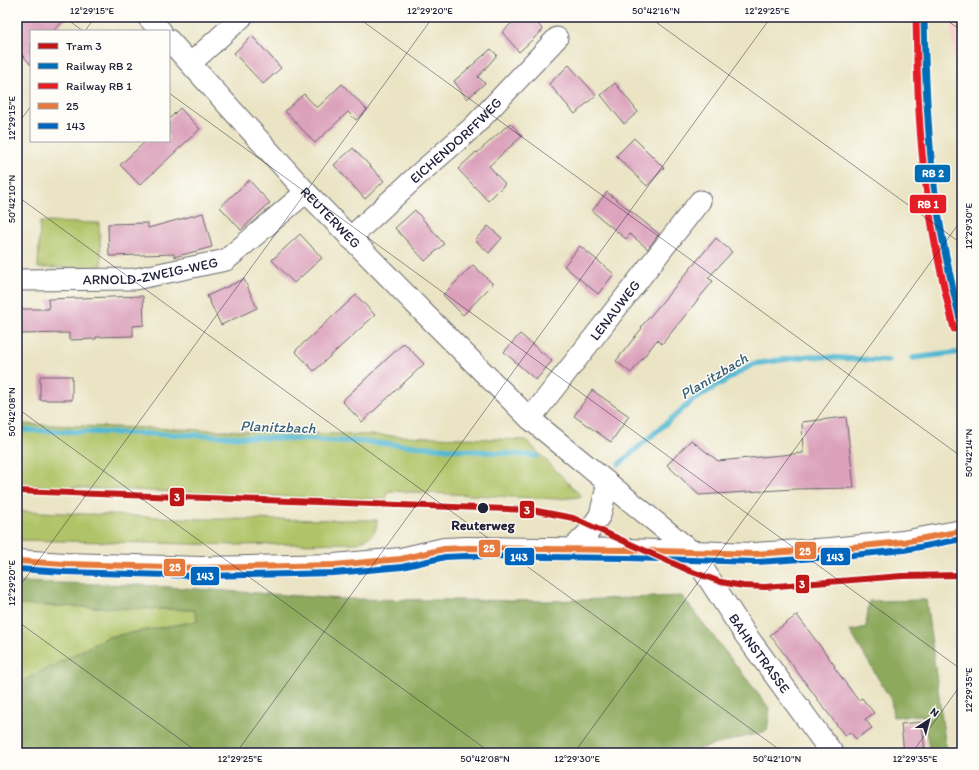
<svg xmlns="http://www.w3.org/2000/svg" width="979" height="770" font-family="Itim,sans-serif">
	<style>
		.built { fill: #f7d0c9 }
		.green { fill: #b0c366; stroke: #697250 }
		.forest { fill: #8ca95b; stroke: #57664b }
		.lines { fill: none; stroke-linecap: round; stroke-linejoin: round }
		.stream { stroke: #52b8d1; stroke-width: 5.5 }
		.building { fill: #dba1bb }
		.minor-casing { stroke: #68666b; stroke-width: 23 }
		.tertiary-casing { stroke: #68666b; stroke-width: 24 }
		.secondary-casing { stroke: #68666b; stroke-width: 24 }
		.minor { stroke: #fff; stroke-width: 21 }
		.tertiary { stroke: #fff; stroke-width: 22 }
		.secondary { stroke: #fff; stroke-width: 22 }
		.bus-1-casing { stroke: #fdfcf7; stroke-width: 9 }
		.bus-2-casing { stroke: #fdfcf7; stroke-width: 9 }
		.bus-1 { stroke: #e67a3c; stroke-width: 6 }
		.bus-2 { stroke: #0065bd; stroke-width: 6 }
		.rail-1-casing { stroke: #fdfcf7; stroke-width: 10 }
		.rail-2-casing { stroke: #fdfcf7; stroke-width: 10 }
		.rail-1 { stroke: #006db5; stroke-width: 7 }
		.rail-2 { stroke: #e31e25; stroke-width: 7 }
		.tram-1-casing { stroke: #fdfcf7; stroke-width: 9 }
		.tram-1 { stroke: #be1716; stroke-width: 6 }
		.ticks { fill: none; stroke: #22223b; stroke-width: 1; stroke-opacity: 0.45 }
		.stop-dot { fill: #22223b; stroke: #fdfcf7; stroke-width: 1.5 }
		.labels { text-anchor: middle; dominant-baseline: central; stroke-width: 3; stroke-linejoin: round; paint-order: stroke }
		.street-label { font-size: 14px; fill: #22223b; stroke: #fdfcf7 }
		.stop-label { font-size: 14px; font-weight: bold; fill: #22223b; stroke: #fdfcf7 }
		.water-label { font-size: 15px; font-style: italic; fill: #355e77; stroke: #fdfcf7 }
		.line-badge { stroke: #fdfcf7; stroke-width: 1.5 }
		.badge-label { font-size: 11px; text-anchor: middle; font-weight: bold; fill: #fff }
		.neatline { fill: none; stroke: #22223b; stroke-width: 1.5 }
		.ticks-label { font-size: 10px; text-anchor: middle; fill: #22223b }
	</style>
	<rect width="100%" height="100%" fill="#fdfcf7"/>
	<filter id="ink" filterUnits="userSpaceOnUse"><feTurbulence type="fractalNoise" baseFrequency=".025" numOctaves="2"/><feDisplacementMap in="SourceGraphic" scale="8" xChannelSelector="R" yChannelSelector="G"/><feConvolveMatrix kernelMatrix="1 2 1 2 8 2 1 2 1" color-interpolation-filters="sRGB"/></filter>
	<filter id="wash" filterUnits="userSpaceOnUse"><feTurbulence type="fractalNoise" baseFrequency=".012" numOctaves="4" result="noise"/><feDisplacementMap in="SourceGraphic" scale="16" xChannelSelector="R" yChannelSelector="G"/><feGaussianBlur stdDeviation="0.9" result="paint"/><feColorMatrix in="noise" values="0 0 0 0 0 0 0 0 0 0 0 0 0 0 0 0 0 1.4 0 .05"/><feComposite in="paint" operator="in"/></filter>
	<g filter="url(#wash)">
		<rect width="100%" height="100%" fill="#eae4c4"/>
		<path class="built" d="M 950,17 L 962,17 L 962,158 Z"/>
		<path class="green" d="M 40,222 L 99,223 L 102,267 L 38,268 Z
			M 17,424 L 526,440 L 582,497 L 557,499 L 388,491 L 386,499 L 315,498 L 17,485 Z
			M 17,511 L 204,519 L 377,520 C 377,534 370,537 358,543 L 237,545 L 17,540 Z
			M 17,605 L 194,610 L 198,621 L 108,637 L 21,682 L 17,682 Z"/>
		<path class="forest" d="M 17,582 L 139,585 L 342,599 L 551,601 L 682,596 L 770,709 L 767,731 L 683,753 L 17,753 L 17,682 L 21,682 L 108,637 L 198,621 L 194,610 L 17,605 Z
			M 926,600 L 946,749 L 929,749 L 923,715 L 893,717 L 891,700 L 850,631 L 866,627 L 869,601 Z"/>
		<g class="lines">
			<path class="stream" d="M 913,358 L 962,352
				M 17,430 L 195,435 L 365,442 L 537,456
				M 619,464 L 692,401 L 753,364 L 809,356 L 888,361"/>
		</g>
		<g id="blocks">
			<path class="building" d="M 26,17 L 68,17 L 53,31 L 31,31 L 31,65 L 17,49 L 17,25 Z
				M 519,17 L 532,17 L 543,30 L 519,52 L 502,32 Z
				M 252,36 L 281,68 L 263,84 L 234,53 Z
				M 491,49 L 497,55 L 478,77 L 485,83 L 467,99 L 454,81 Z
				M 569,65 L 596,95 L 575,114 L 549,84 Z
				M 615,83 L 638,112 L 624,124 L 601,95 Z
				M 342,84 L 367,110 L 356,120 L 348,112 L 315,143 L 285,111 L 304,94 L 317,108 Z
				M 180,108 L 200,129 L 140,185 L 120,165 L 146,141 L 169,141 L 169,119 Z
				M 510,123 L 522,136 L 489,166 L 505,184 L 488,201 L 458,169 L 476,152 L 477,153 Z
				M 634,138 L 664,168 L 647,186 L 616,156 Z
				M 353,148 L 384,181 L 365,199 L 334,165 Z
				M 249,180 L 270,203 L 241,230 L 220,207 Z
				M 607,192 L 659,234 L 648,249 L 630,234 L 626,239 L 592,211 Z
				M 415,210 L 444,244 L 425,261 L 395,228 Z
				M 203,213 L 212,247 L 174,257 L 174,254 L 109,256 L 108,224 L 148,223 L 148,228 Z
				M 488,226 L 502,238 L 489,253 L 475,240 Z
				M 300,234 L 322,258 L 294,283 L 272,260 Z
				M 716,238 L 732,252 L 708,278 L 713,281 L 662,344 L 657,340 L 631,373 L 616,361 L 642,328 L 641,327 Z
				M 580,246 L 614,274 L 598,294 L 564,266 Z
				M 473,265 L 493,284 L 463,315 L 443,295 Z
				M 244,279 L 257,308 L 221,325 L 207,296 Z
				M 356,295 L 375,315 L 314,371 L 295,351 Z
				M 143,296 L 144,325 L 133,326 L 133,336 L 96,337 L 96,339 L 69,340 L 69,333 L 17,334 L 17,309 L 49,309 L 48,299 Z
				M 520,334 L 552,361 L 536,380 L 504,352 Z
				M 404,343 L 424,364 L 362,422 L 342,401 Z
				M 40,376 L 72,376 L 72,400 L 40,400 Z
				M 592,390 L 629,416 L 611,442 L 574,416 Z
				M 846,417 L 854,488 L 794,489 L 699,495 L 667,465 L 691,440 L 718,461 L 803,453 L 802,422 Z
				M 797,615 L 835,666 L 834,667 L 858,700 L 862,698 L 874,713 L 865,719 L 872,728 L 856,739 L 850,732 L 845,736 L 770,635 Z
				M 922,722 L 925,753 L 904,753 L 901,724 Z"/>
		</g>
	</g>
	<g filter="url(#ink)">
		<use href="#blocks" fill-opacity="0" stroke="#68666b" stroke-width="1"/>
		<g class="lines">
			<g class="minor-casing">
				<g id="minor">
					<path d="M 148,17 L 161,31"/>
					<path id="s1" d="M 169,40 L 306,192 L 422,311 L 530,419 L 691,551"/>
					<path d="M 191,63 L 242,17"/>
					<path id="s2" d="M 350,238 L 419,174 L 473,127 L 557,38"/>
					<path id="s3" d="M 17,280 L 135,279 L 226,260 L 306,192"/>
					<path id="s4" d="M 530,419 L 700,201"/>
					<path d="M 572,549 L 588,533 L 600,515 L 608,483"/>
				</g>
			</g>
			<g class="tertiary-casing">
				<g id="tertiary">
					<path id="s5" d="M 691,551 L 745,634 L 832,753"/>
				</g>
			</g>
			<g class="secondary-casing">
				<path id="secondary" d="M 17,561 L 65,564 L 202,568 L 334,565 L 401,559 L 444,549 L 467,548 L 627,550 L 755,554 L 831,549 L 903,542 L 962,531"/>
			</g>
			<use href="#minor" class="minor"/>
			<use href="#tertiary" class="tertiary"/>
			<use href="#secondary" class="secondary"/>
			<g class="bus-1-casing">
				<path id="bus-1" d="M 17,561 L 65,564 L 202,568 L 334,565 L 401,559 L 444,549 L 467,548 L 627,550 L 755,554 L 831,549 L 903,542 L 962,531"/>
			</g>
			<g class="bus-2-casing">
				<path id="bus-2" d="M 17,569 L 65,572 L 202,576 L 334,573 L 402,567 L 445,557 L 467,556 L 627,558 L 756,562 L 832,557 L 904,550 L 962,539"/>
			</g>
			<use href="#bus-1" class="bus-1"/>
			<use href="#bus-2" class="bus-2"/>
			<g class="rail-1-casing">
				<path id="rail-1" d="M 924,17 C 925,68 927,118 932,169 C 938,222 949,275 962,327"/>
			</g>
			<g class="rail-2-casing">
				<path id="rail-2" d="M 916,17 C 917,69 918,120 924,171 C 930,225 941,277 954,329"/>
			</g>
			<use href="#rail-1" class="rail-1"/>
			<use href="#rail-2" class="rail-2"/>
			<g class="tram-1-casing">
				<path id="tram-1" d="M 17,491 L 532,510 L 573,518 L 690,571 L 721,582 L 743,586 L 765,587 L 902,576 L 962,575"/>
			</g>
			<use href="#tram-1" class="tram-1"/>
		</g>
	</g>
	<path class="ticks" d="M 64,17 L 83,31M 357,17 L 962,457M 649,17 L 962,244M 942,17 L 962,31M 85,31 L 95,17M 169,93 L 962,670M 17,125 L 31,106M 17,196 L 784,753M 17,408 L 491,753M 17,590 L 433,17M 17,621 L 199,753M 236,753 L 771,17M 574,753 L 962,219M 912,753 L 962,683"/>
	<circle class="stop-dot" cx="483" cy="508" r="6"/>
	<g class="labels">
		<g class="street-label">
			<text stroke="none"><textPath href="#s2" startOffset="144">EICHENDORFFWEG</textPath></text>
			<text stroke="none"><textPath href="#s1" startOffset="240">REUTERWEG</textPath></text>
			<text stroke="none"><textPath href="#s3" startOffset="134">ARNOLD-ZWEIG-WEG</textPath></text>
			<text stroke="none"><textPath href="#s4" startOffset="138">LENAUWEG</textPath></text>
			<text stroke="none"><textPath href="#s5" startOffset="123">BAHNSTRASSE</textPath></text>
		</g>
		<g class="stop-label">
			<text x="483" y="525">Reuterweg</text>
		</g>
		<g class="water-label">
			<text transform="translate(714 376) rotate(-31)">Planitzbach</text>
			<text transform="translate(278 427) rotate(2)">Planitzbach</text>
		</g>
	</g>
	<g class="line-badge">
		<rect x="914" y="164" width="37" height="19" rx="4" fill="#006db5"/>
		<rect x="909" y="194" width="38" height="20" rx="4" fill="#e31e25"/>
		<rect x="169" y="487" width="16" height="20" rx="4" fill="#be1716"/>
		<rect x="519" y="500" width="16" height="19" rx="4" fill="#be1716"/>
		<rect x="478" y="539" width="23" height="19" rx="4" fill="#e67a3c"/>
		<rect x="794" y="541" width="23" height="19" rx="4" fill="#e67a3c"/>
		<rect x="504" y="547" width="31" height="19" rx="4" fill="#0065bd"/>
		<rect x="820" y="547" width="31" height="19" rx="4" fill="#0065bd"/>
		<rect x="163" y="558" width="23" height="19" rx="4" fill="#e67a3c"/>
		<rect x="190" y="566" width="30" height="20" rx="4" fill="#0065bd"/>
		<rect x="795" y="574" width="15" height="20" rx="4" fill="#be1716"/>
	</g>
	<g class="badge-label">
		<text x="933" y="177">RB 2</text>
		<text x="928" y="208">RB 1</text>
		<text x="177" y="501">3</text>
		<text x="527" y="514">3</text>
		<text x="489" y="552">25</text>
		<text x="805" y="555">25</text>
		<text x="519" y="561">143</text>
		<text x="835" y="561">143</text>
		<text x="175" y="571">25</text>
		<text x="205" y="580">143</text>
		<text x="802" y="588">3</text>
	</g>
	<rect width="979" height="770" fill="none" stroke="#fdfcf7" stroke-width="44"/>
	<rect x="30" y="30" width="140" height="112" fill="#fdfcf7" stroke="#a5a5ac"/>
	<rect x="38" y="43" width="20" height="6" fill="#be1716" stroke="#a5a5ac"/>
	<text x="66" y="50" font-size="12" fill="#22223b">Tram 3</text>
	<rect x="38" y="63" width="20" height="6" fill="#006db5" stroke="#a5a5ac"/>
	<text x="66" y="70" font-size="12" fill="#22223b">Railway RB 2</text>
	<rect x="38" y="83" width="20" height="6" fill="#e31e25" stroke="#a5a5ac"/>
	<text x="66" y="90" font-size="12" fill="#22223b">Railway RB 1</text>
	<rect x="38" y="103" width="20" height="6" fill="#e67a3c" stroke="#a5a5ac"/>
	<text x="66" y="110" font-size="12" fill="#22223b">25</text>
	<rect x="38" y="123" width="20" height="6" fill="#0065bd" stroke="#a5a5ac"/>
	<text x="66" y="130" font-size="12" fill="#22223b">143</text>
	<g transform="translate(929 720) rotate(36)" stroke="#fdfcf7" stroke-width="3" paint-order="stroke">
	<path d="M0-3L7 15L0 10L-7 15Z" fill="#22223b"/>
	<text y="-6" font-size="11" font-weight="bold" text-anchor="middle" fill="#22223b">N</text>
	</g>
	<rect x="22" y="22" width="935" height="726" class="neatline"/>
	<g class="ticks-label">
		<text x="92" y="14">12°29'15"E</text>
		<text x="430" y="14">12°29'20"E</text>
		<text x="656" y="14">50°42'16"N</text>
		<text x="767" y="14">12°29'25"E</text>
		<text transform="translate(11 118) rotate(-90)" y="4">12°29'15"E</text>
		<text transform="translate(11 199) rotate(-90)" y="4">50°42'10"N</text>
		<text transform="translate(968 226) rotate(-90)" y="4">12°29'30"E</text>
		<text transform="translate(11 412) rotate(-90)" y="4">50°42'08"N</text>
		<text transform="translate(968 453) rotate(-90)" y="4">50°42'14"N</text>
		<text transform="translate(11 583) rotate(-90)" y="4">12°29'20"E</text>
		<text transform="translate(968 690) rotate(-90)" y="4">12°29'35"E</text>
		<text x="240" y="762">12°29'25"E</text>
		<text x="485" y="762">50°42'08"N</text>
		<text x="577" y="762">12°29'30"E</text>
		<text x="777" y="762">50°42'10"N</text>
		<text x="915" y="762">12°29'35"E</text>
	</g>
</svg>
